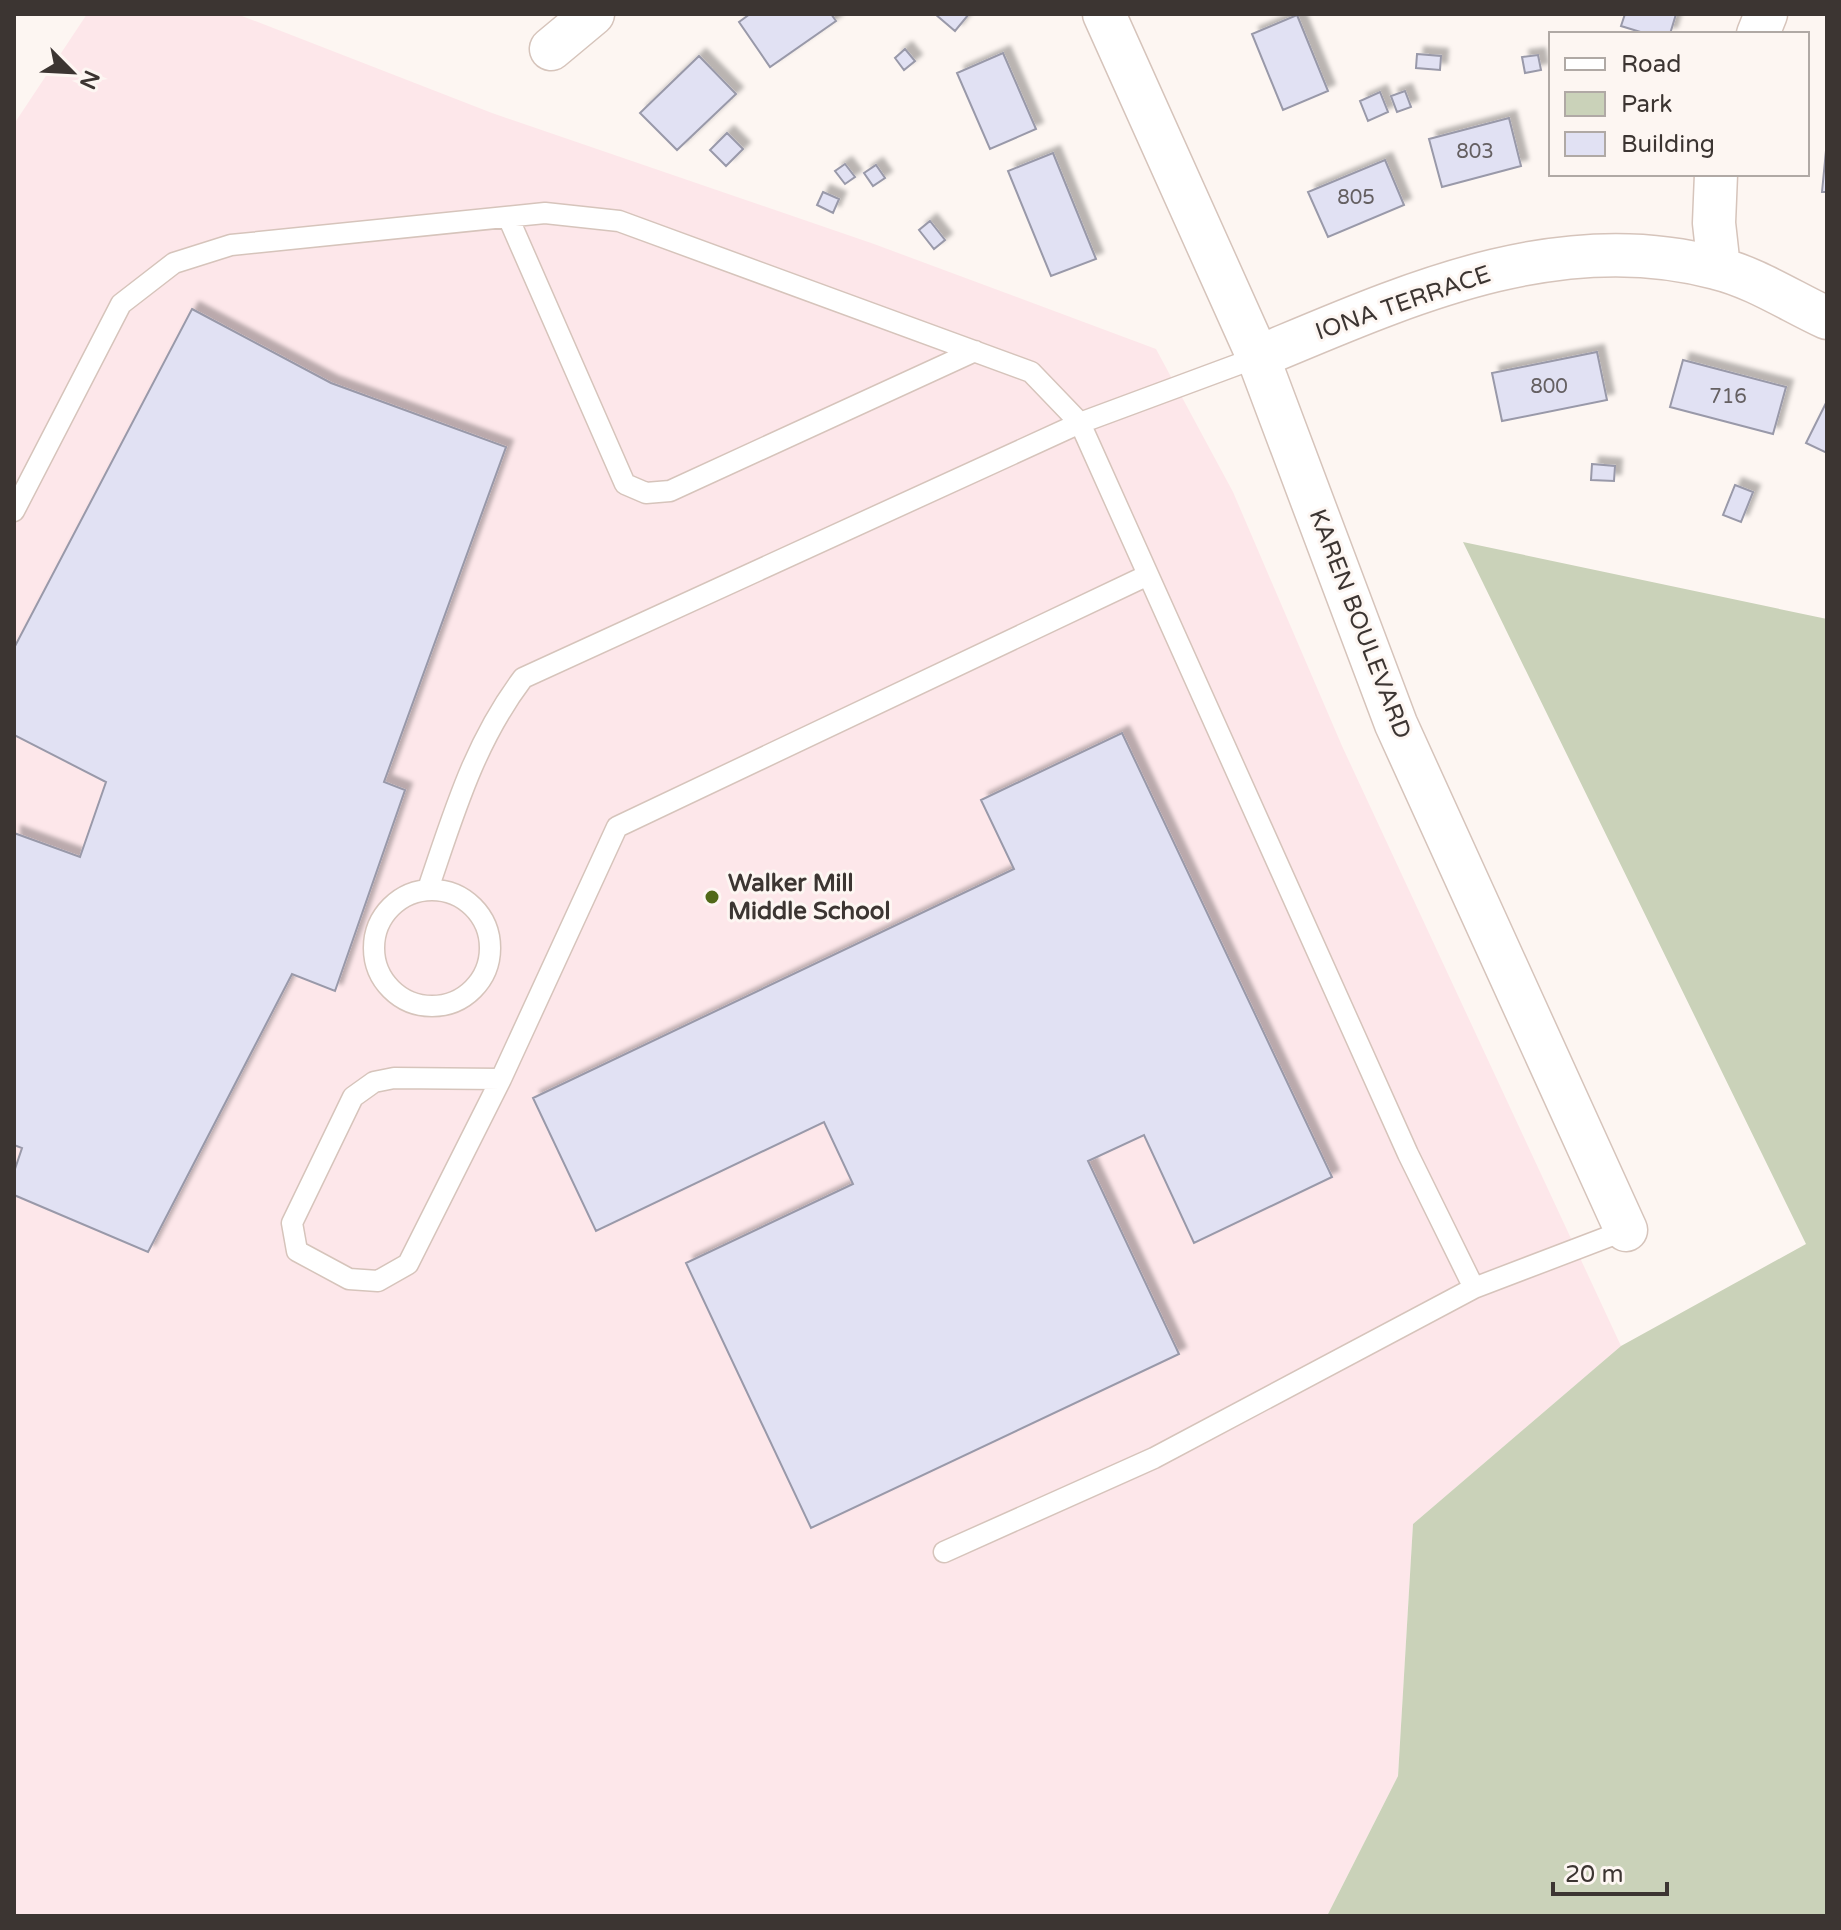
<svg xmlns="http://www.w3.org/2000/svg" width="1841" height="1930" font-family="'Varela Round',sans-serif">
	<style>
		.education { fill: #fde7ea }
		.green { fill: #cad2b9 }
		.building { fill: #e1e1f3; stroke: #9999a9; stroke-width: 2; filter: url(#shadow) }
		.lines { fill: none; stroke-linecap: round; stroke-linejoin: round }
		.service-casing { stroke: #d6c4bb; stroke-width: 23 }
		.minor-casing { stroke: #d6c4bb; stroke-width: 45 }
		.service { stroke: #fff; stroke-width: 20 }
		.minor { stroke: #fff; stroke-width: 42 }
		.poi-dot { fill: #506818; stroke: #fdf6f2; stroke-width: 3 }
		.labels { text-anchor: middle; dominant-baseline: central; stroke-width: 6; stroke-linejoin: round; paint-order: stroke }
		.number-label { font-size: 20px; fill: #656062 }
		.street-label { font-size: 24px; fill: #3c3532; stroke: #fdf6f2 }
		.poi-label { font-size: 24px; font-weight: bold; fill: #3c3532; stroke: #fdf6f2; text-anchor: start }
	</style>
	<defs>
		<filter id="shadow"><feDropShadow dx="7" dy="-7" stdDeviation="2" flood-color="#0004"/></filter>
	</defs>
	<rect width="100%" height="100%" fill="#fdf6f2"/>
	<path class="education" d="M 87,14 L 237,14 L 492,113 L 874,244 L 1156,349 L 1233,492 L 1342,746 L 1621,1346 L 1413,1524 L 1398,1776 L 1327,1916 L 14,1916 L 14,124 Z"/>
	<path class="green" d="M 1463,542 L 1827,619 L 1827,1916 L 1327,1916 L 1398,1776 L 1413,1524 L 1621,1346 L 1806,1244 Z"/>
	<path class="building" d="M 750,14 L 831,14 L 836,21 L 770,67 L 739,22 Z
		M 935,14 L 969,14 L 955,31 Z
		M 1625,14 L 1676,14 L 1670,34 L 1647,34 L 1621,26 Z
		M 1297,15 L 1328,91 L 1283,110 L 1252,34 Z
		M 905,49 L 915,61 L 904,70 L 895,58 Z
		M 1003,53 L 1036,129 L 990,149 L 957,73 Z
		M 1417,54 L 1441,56 L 1440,70 L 1416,68 Z
		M 1538,55 L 1541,70 L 1525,73 L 1522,57 Z
		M 699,56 L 736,94 L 677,150 L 640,113 Z
		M 1405,91 L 1411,107 L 1397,112 L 1391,96 Z
		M 1380,92 L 1388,112 L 1368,121 L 1360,101 Z
		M 1509,118 L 1521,166 L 1442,187 L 1429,139 Z
		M 727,133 L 743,149 L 726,166 L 710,150 Z
		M 1827,140 L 1827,192 L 1822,192 Z
		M 1053,153 L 1096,259 L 1051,276 L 1008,171 Z
		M 1385,160 L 1404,205 L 1328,237 L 1308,192 Z
		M 845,164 L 855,177 L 845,184 L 835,171 Z
		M 876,165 L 885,178 L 873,186 L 864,173 Z
		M 823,192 L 839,199 L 833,213 L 817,205 Z
		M 930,221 L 945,240 L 934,249 L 919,230 Z
		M 192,309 L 331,383 L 506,447 L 384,782 L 405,790 L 335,991 L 292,974 L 148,1252 L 14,1195 L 14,1172 L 22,1148 L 14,1145 L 14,833 L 80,857 L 106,782 L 14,735 L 14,648 Z
		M 1597,352 L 1607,400 L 1502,421 L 1492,373 Z
		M 1683,360 L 1786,387 L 1773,434 L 1670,407 Z
		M 1827,401 L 1827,453 L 1806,443 Z
		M 1592,464 L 1615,466 L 1614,481 L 1591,480 Z
		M 1735,485 L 1753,492 L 1741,522 L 1723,515 Z
		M 1122,733 L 1332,1177 L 1194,1243 L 1144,1135 L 1088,1161 L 1179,1354 L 811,1528 L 686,1263 L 853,1184 L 824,1122 L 596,1231 L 533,1098 L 1014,869 L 981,800 Z"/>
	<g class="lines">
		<g class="service-casing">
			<path id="service" d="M 508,217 L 625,484 L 646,493 L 670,491 L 975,351
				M 1258,357 L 1080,423 L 1408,1154 L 1474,1288 L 1626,1230
				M 14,511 L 121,304 L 174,263 L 231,245 L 545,213 L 619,221 L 1031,372 L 1080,423 L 523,678 C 474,743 454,813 428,889
				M374 948a58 58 0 1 1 116 0a58 58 0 1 1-116 0Z
				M 501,1079 L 408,1264 L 378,1281 L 349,1279 L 297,1251 L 292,1223 L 353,1097 L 374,1082 L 394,1078 L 501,1079 L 617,827 L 1148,575
				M 944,1552 L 1154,1458 L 1474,1288"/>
		</g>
		<g class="minor-casing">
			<path id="minor" d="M 1104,14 L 1258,357 L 1396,724 L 1626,1230
				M 1758,34 L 1766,14
				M 551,49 L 593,14
				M 1716,174 L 1714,223 L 1719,268
				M 1258,357 C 1402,297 1557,225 1716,268 C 1754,277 1792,302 1827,318"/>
		</g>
		<use href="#service" class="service"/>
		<use href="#minor" class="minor"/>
	</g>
	<circle class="poi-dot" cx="712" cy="897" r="8"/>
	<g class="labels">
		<g class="number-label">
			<text x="1475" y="152">803</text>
			<text x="1356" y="198">805</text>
			<text x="1549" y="387">800</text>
			<text x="1728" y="397">716</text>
		</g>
		<g class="street-label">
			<text transform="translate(1403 303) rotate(-19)">IONA TERRACE</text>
			<text transform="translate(1360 624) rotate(69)">KAREN BOULEVARD</text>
		</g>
		<g class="poi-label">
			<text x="728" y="883">Walker Mill<tspan x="728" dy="28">Middle School</tspan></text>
		</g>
	</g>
	<rect width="1841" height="1930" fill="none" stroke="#3c3532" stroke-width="32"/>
	<rect x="1549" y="32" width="260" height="144" fill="#fdf6f2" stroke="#b0a9a5" stroke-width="2"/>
	<rect x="1565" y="58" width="40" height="12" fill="#ffffff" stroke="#b0a9a5" stroke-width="2"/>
	<text x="1621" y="72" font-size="24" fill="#3c3532">Road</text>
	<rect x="1565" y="92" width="40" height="24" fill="#cad2b9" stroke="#b0a9a5" stroke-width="2"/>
	<text x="1621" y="112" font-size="24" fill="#3c3532">Park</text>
	<rect x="1565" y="132" width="40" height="24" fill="#e1e1f3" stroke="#b0a9a5" stroke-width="2"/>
	<text x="1621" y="152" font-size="24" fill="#3c3532">Building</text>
	<g transform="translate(72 72) rotate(114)" stroke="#fdf6f2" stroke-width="6" paint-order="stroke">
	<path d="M0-6L14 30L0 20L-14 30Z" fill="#3c3532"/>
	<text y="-12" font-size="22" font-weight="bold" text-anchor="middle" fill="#3c3532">N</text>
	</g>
	<path d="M1553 1882v12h114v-12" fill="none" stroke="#3c3532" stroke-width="4"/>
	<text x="1565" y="1882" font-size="24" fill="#3c3532" stroke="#fdf6f2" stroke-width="6" paint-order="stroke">20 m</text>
</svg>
